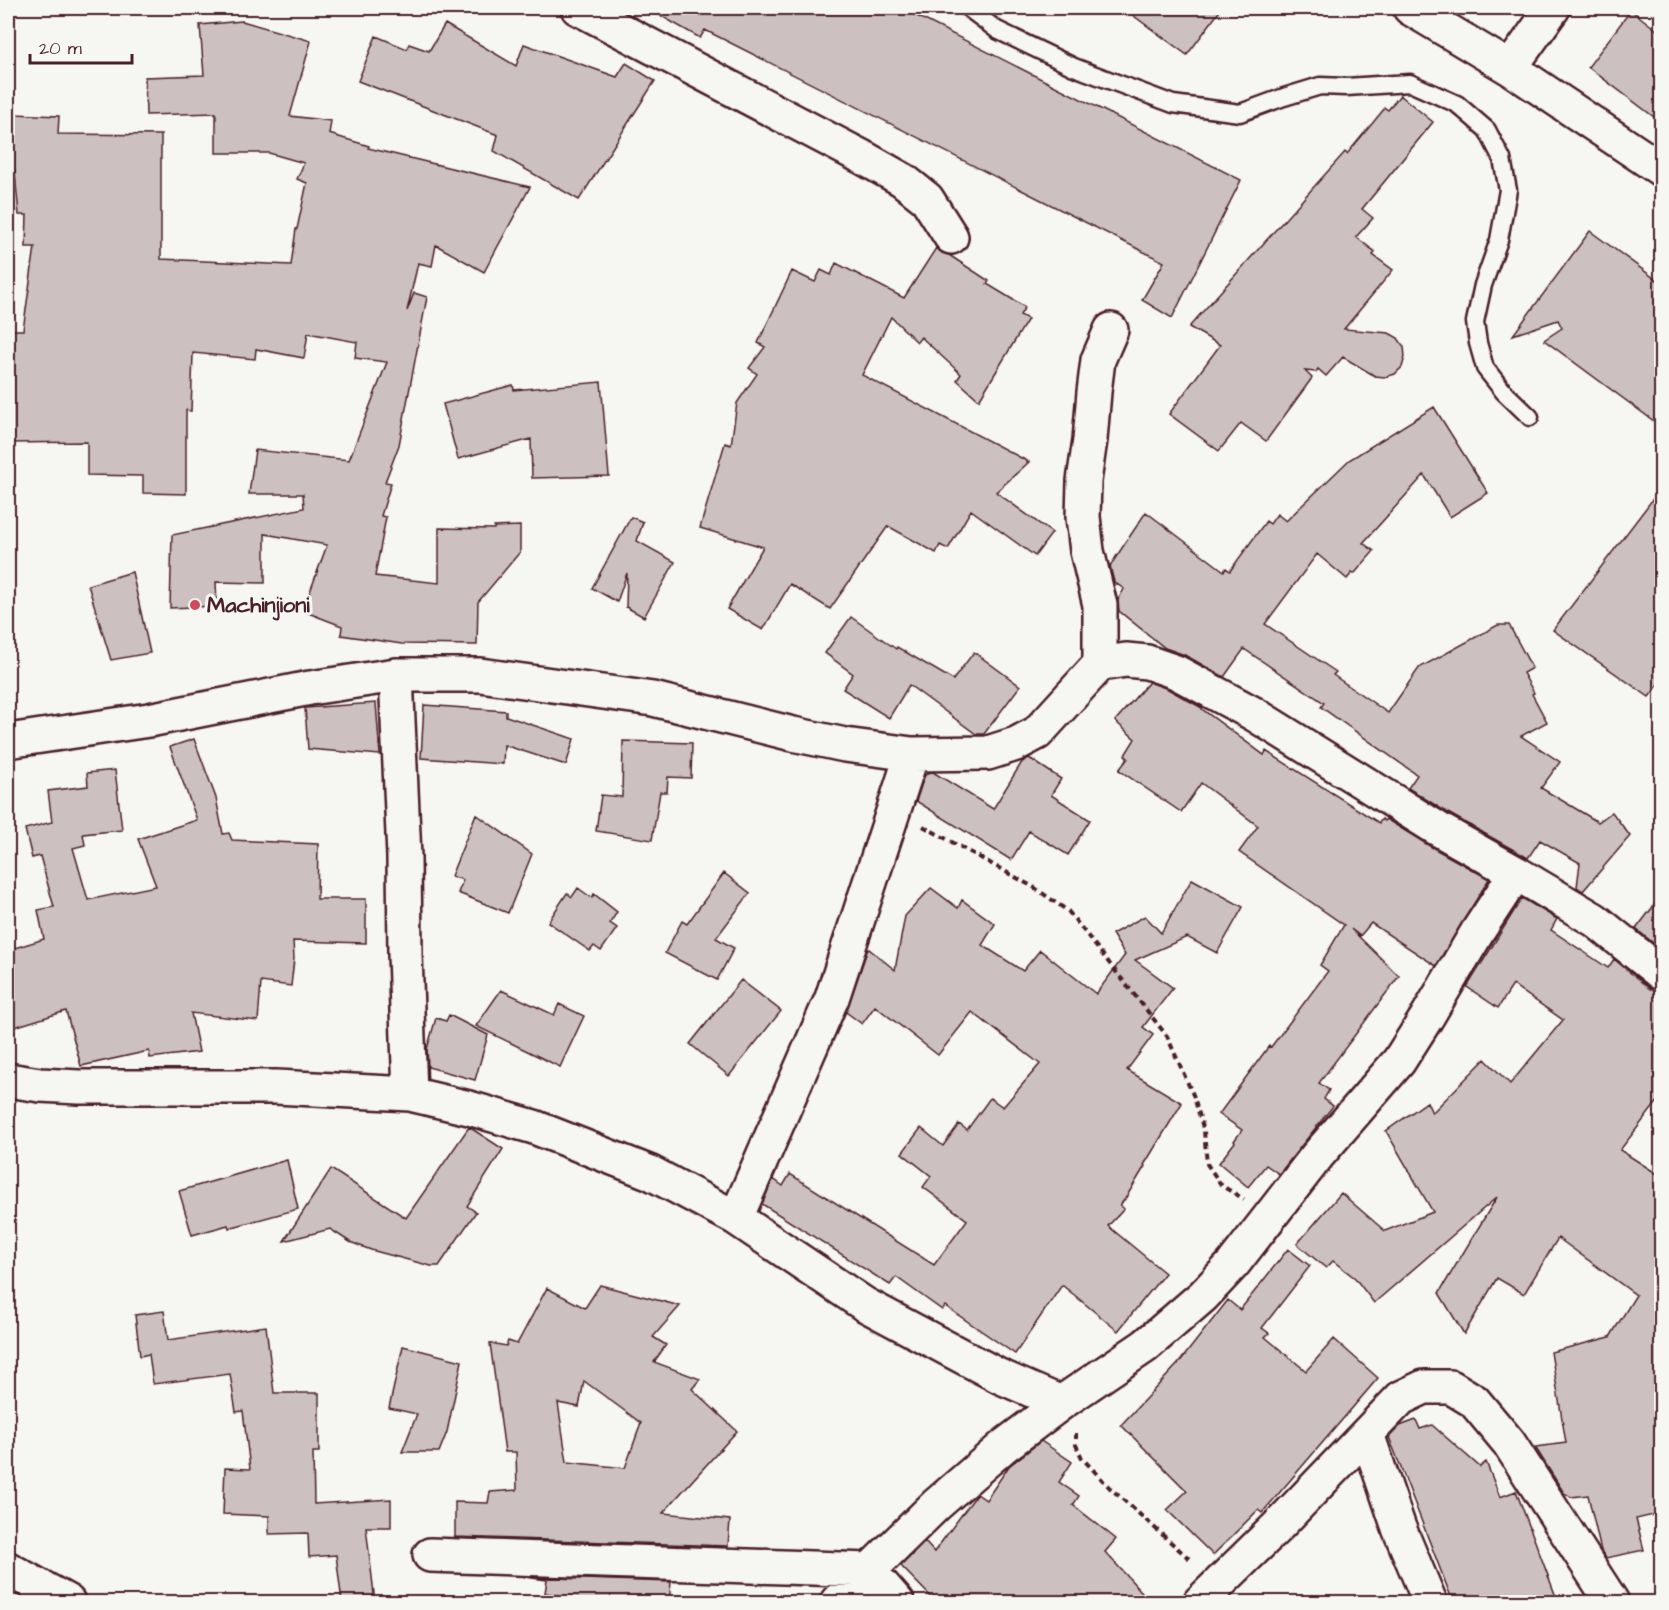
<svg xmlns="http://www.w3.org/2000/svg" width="1669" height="1610" font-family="'Architects Daughter',sans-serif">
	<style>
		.building { fill: #ccc1c0; stroke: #4a1f2b; stroke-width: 1.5; fill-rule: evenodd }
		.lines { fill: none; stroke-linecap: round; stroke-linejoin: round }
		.lane-casing { stroke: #4a1f2b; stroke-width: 21 }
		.street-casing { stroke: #4a1f2b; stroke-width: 38 }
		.secondary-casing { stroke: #4a1f2b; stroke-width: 38 }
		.path { stroke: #4a1f2b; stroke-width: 4; stroke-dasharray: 6 4.5; stroke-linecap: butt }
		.lane { stroke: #f6f6f2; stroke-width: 16 }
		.street { stroke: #f6f6f2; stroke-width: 33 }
		.secondary { stroke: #f6f6f2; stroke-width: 33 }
		.poi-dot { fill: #d1495b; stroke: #f6f6f2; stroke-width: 2 }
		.labels { text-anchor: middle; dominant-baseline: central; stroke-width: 6; stroke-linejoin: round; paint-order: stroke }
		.poi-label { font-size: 22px; font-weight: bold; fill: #4a1f2b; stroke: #f6f6f2; text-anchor: start }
	</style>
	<rect width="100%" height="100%" fill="#f6f6f2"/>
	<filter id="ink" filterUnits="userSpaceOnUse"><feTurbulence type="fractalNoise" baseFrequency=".0167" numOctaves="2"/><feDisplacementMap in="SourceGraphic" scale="12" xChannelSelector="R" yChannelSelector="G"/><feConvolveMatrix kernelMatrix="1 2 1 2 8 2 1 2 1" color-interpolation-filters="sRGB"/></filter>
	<g filter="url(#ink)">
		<path class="building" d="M 647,8 L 901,8 L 1241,180 L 1172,318 L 1142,300 L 1164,262 L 705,30 L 700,38 Z
			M 1123,8 L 1222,8 L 1187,55 Z
			M 1631,10 L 1662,34 L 1662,123 L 1588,67 Z
			M 242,21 L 311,41 L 290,116 L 331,121 L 329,134 L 369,146 L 368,148 L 530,187 L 484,272 L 436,245 L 432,266 L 418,263 L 407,311 L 414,293 L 427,297 L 399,445 L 385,482 L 391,483 L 381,516 L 386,517 L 375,576 L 439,583 L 439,528 L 494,529 L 494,527 L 520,526 L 520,552 L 478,602 L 477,645 L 402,644 L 341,635 L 342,626 L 303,611 L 327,545 L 265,534 L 265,583 L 216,582 L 217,606 L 170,608 L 172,535 L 304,508 L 303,494 L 249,494 L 255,450 L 349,460 L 387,362 L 355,358 L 357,342 L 308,333 L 304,358 L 256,349 L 255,359 L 193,353 L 191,411 L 186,410 L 186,494 L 143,493 L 143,476 L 87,475 L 87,442 L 8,443 L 8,330 L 23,330 L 35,247 L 26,247 L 27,215 L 19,215 L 14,163 L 14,114 L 59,116 L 58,134 L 161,135 L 161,259 L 291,265 L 296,229 L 297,229 L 307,183 L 297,179 L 304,163 L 269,153 L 216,153 L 216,113 L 146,115 L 145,77 L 204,75 L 200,25 Z
			M 445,24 L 516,66 L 524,44 L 617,77 L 626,63 L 655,81 L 579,200 L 494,151 L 498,135 L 358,81 L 376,36 L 407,49 L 409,44 L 429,51 Z
			M 1400,95 L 1433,122 L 1362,209 L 1373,218 L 1356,237 L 1375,252 L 1373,255 L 1393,270 L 1344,329 L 1389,333 L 1398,338 L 1404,347 L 1405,357 L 1402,367 L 1395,374 L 1385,377 L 1375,376 L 1343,357 L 1326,376 L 1318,369 L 1316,372 L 1305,371 L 1312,378 L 1266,441 L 1241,423 L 1219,451 L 1169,414 L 1220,345 L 1189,327 L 1345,152 L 1347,154 L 1385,108 L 1388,110 Z
			M 1590,231 L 1662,284 L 1662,427 L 1544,340 L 1562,328 L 1558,320 L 1513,335 Z
			M 936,248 L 942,253 L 949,255 L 989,281 L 987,284 L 1025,307 L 1020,315 L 1028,319 L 979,400 L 957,380 L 961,374 L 921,337 L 917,342 L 891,317 L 862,375 L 1029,462 L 996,492 L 1052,533 L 1035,556 L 971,510 L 948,549 L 940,545 L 936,553 L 888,526 L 830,609 L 790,584 L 763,630 L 727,609 L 763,547 L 700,528 L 725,443 L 731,445 L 737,403 L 757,374 L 749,368 L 765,347 L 758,343 L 792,271 L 815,282 L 821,270 L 831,275 L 836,263 L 904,298 Z
			M 601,382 L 609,476 L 532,478 L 531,439 L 458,459 L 443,404 L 513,385 L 514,390 Z
			M 1434,407 L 1488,493 L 1450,517 L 1424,475 L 1363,543 L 1374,551 L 1354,574 L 1352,573 L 1347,579 L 1317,554 L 1265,624 L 1336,672 L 1333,675 L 1388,713 L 1419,668 L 1498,625 L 1509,625 L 1532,668 L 1523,673 L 1534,693 L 1532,694 L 1547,722 L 1521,736 L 1560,762 L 1541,788 L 1598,822 L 1612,812 L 1630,836 L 1583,891 L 1577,887 L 1580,863 L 1540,840 L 1528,858 L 1448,813 L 1408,788 L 1417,775 L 1321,707 L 1324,703 L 1244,649 L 1224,677 L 1185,655 L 1165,648 L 1119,611 L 1118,600 L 1124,589 L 1114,582 L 1110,566 L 1146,512 L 1224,571 L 1226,568 L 1230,571 L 1266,521 L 1270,524 L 1277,514 L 1286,521 L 1349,460 Z
			M 1662,487 L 1662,680 L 1649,697 L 1553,630 Z
			M 631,517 L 643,522 L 637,541 L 675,562 L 644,617 L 626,607 L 627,573 L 617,602 L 592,588 Z
			M 132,572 L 150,653 L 111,660 L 88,585 Z
			M 851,617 L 896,649 L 897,647 L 953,680 L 974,652 L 1020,686 L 984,734 L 976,734 L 909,685 L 889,718 L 843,689 L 853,674 L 825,653 Z
			M 1149,682 L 1168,689 L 1202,708 L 1202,709 L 1264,755 L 1266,751 L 1379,823 L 1382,819 L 1384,821 L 1386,819 L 1428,845 L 1489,879 L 1436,966 L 1371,923 L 1360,936 L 1351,929 L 1399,976 L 1319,1083 L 1329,1090 L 1324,1099 L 1333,1106 L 1279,1174 L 1266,1165 L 1248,1187 L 1219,1163 L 1235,1142 L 1234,1141 L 1242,1130 L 1219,1114 L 1269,1046 L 1271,1047 L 1328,971 L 1320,965 L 1344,925 L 1239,852 L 1258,826 L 1201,783 L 1181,812 L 1119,770 L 1128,758 L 1125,755 L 1135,739 L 1115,721 Z
			M 376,703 L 380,755 L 308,749 L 305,708 Z
			M 424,705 L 506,711 L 506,716 L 574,739 L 566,765 L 504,745 L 503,764 L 421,758 Z
			M 194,739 L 216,798 L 223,834 L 229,833 L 232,840 L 318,844 L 317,899 L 366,899 L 366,943 L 293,941 L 294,959 L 291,986 L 261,982 L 258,1021 L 191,1013 L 199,1052 L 150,1058 L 149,1051 L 81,1066 L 66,1011 L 8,1029 L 8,950 L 44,939 L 38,910 L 54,907 L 40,856 L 32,858 L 25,829 L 52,822 L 48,791 L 88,786 L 87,773 L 115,770 L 122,830 L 83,834 L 85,845 L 73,848 L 88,900 L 156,886 L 138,839 L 197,820 L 170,747 Z
			M 623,741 L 692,743 L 691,778 L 668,777 L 667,792 L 660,792 L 652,840 L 596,831 L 601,795 L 622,797 Z
			M 1029,758 L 1061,779 L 1051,795 L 1090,820 L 1068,855 L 1029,831 L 1011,860 L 916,801 L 924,777 L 927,773 L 933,772 L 993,809 L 1022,762 Z
			M 476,814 L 532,854 L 508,913 L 458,893 L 463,880 L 451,876 Z
			M 724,873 L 750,893 L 716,938 L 734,948 L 717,980 L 665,953 L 682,921 L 687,924 Z
			M 1192,879 L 1243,907 L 1217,953 L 1187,937 L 1135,960 L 1173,988 L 1143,1027 L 1153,1035 L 1127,1070 L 1182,1103 L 1144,1165 L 1145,1166 L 1125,1199 L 1120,1205 L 1124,1209 L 1108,1226 L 1165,1273 L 1118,1331 L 1062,1285 L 1015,1354 L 945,1306 L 942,1310 L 896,1277 L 890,1285 L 762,1204 L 773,1179 L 783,1186 L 790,1174 L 934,1265 L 967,1220 L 923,1187 L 931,1176 L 902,1153 L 921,1128 L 943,1146 L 959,1124 L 967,1130 L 990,1098 L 1003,1107 L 1040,1064 L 972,1012 L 938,1055 L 875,1006 L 862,1024 L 846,1012 L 867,951 L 869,949 L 895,970 L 905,916 L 931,888 L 958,908 L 962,900 L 995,924 L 982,945 L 1023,971 L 1040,950 L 1096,994 L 1125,955 L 1112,934 L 1145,916 L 1161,933 Z
			M 578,888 L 592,898 L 594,894 L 617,912 L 610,923 L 617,928 L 601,951 L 594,946 L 590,951 L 548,922 L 567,893 L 572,897 Z
			M 1662,895 L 1662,950 L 1636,929 Z
			M 1522,898 L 1557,919 L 1551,930 L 1608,968 L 1614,959 L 1650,989 L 1662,992 L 1662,1096 L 1620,1150 L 1662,1177 L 1662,1513 L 1636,1519 L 1644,1550 L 1606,1558 L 1601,1551 L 1588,1495 L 1571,1497 L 1564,1493 L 1535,1447 L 1566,1443 L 1551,1352 L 1610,1337 L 1636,1295 L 1558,1238 L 1524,1294 L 1497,1278 L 1464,1334 L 1439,1293 L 1497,1197 L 1374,1303 L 1355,1278 L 1333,1261 L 1326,1268 L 1297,1244 L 1341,1193 L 1385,1231 L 1433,1212 L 1386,1131 L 1427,1102 L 1432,1113 L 1485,1059 L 1510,1084 L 1563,1020 L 1513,985 L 1498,1008 L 1467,987 Z
			M 741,980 L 781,1011 L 729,1076 L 690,1044 Z
			M 501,990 L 554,1015 L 559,1004 L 584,1016 L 560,1067 L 476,1026 Z
			M 449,1015 L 488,1035 L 475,1080 L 428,1067 L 427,1049 L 436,1018 L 446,1021 Z
			M 469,1127 L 503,1149 L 467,1206 L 476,1212 L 439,1266 L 431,1266 L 371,1250 L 350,1242 L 330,1229 L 284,1241 L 331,1169 L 406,1218 Z
			M 287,1160 L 298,1209 L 229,1228 L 228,1225 L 192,1235 L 179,1191 Z
			M 1288,1249 L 1310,1266 L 1262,1328 L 1269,1333 L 1265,1337 L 1306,1371 L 1334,1339 L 1378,1378 L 1262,1513 L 1258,1510 L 1213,1555 L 1167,1510 L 1187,1491 L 1121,1425 L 1178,1364 L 1228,1300 L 1240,1310 Z
			M 600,1285 L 680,1306 L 653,1337 L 666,1345 L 654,1362 L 700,1379 L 692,1389 L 737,1431 L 663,1513 L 730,1520 L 728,1546 L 455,1537 L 455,1502 L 488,1503 L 490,1492 L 517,1490 L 516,1452 L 505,1452 L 490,1343 L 506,1346 L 508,1341 L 517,1344 L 547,1288 L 585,1308 ZM 584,1381 L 641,1423 L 625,1468 L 567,1462 L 558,1403 L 579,1407 Z
			M 164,1311 L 168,1340 L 266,1326 L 274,1393 L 319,1393 L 319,1452 L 313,1452 L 314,1504 L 391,1499 L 391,1527 L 366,1527 L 375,1602 L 342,1602 L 336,1555 L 309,1557 L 308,1533 L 269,1534 L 269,1516 L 223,1514 L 225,1468 L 250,1469 L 243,1411 L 236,1412 L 230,1374 L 153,1384 L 149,1354 L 140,1356 L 135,1315 Z
			M 403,1346 L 462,1361 L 447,1432 L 439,1452 L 402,1452 L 417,1414 L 389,1408 Z
			M 1416,1420 L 1420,1429 L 1432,1425 L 1480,1467 L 1486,1462 L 1500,1497 L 1516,1491 L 1558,1602 L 1453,1602 L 1389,1437 L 1400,1426 Z
			M 1041,1441 L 1072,1462 L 1059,1482 L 1079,1496 L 1073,1505 L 1116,1539 L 1105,1552 L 1151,1602 L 936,1602 L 901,1566 L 925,1542 L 934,1552 L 977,1494 L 986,1500 L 1009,1466 Z
			M 524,1577 L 671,1582 L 669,1602 L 563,1602 L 564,1596 L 545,1593 L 547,1580 Z"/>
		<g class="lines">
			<g class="lane-casing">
				<path id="lane" d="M 968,8 L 997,30 L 1074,67 L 1173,104 L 1240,113 L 1284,97 L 1320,86 L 1346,87 L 1410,83 L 1457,104 L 1487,130 L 1502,159 L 1508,190 L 1499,240 L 1483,285 L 1475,322 L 1478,343 L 1485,368 L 1504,392 L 1530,417"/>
			</g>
			<g class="street-casing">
				<path id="street" d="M 578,8 L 864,158 L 903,180 L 927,199 L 951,237
					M 1100,664 L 1100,605 L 1087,551 L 1083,517 L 1084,481 L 1090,440 L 1094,392 L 1098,360 L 1111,330
					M 396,675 L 404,857 L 405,954 L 410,1094
					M 8,741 L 149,720 L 310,688 L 396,675 L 480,675 L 653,699 L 793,734 L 845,745 L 912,754 L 988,753 L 1016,744 L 1037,733 L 1100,664 L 1126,660 L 1147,662 L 1176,672 L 1254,714 L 1438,829 L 1516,873 L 1595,920 L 1662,974
					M 8,1080 L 40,1085 L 79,1087 L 276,1087 L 410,1094 L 469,1108 L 534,1127 L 651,1173 L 736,1218 L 864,1304 L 999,1376 L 1061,1403
					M 736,1218 L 832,998 L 912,754
					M 1367,1434 L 1399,1528 L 1430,1602
					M 430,1555 L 869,1570 L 897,1602
					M 8,1569 L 68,1602
					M 837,1602 L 936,1505 L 1004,1446 L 1061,1403 L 1145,1346 L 1203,1296 L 1233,1264 L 1317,1156 L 1399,1061 L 1427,1017 L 1478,931 L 1516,873
					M 1200,1602 L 1278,1526 L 1401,1398 L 1424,1387 L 1451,1387 L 1474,1401 L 1509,1443 L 1612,1602"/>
			</g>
			<g class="secondary-casing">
				<path id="secondary" d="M 1410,8 L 1510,68 L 1662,170
					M 1510,68 L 1553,8"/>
			</g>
			<path class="path" d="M 923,826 L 1035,888 L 1068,911 L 1167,1036 L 1194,1097 L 1204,1131 L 1207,1164 L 1222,1186 L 1244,1199
				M 1076,1433 L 1076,1445 L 1082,1458 L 1110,1488 L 1193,1562"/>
			<use href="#lane" class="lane"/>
			<use href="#street" class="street"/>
			<use href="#secondary" class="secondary"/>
		</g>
	</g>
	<circle class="poi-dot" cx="195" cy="605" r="6"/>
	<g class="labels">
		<g class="poi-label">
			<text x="207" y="605">Machinjioni</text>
		</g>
	</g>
	<rect width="1669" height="1610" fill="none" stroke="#f6f6f2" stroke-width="30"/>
	<rect x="15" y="15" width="1639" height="1580" fill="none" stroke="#4a1f2b" stroke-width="2" filter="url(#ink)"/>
	<path d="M30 54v9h102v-9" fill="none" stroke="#4a1f2b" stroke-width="3"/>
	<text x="39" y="54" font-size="18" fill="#4a1f2b" stroke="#f6f6f2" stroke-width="4.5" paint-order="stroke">20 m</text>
</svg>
